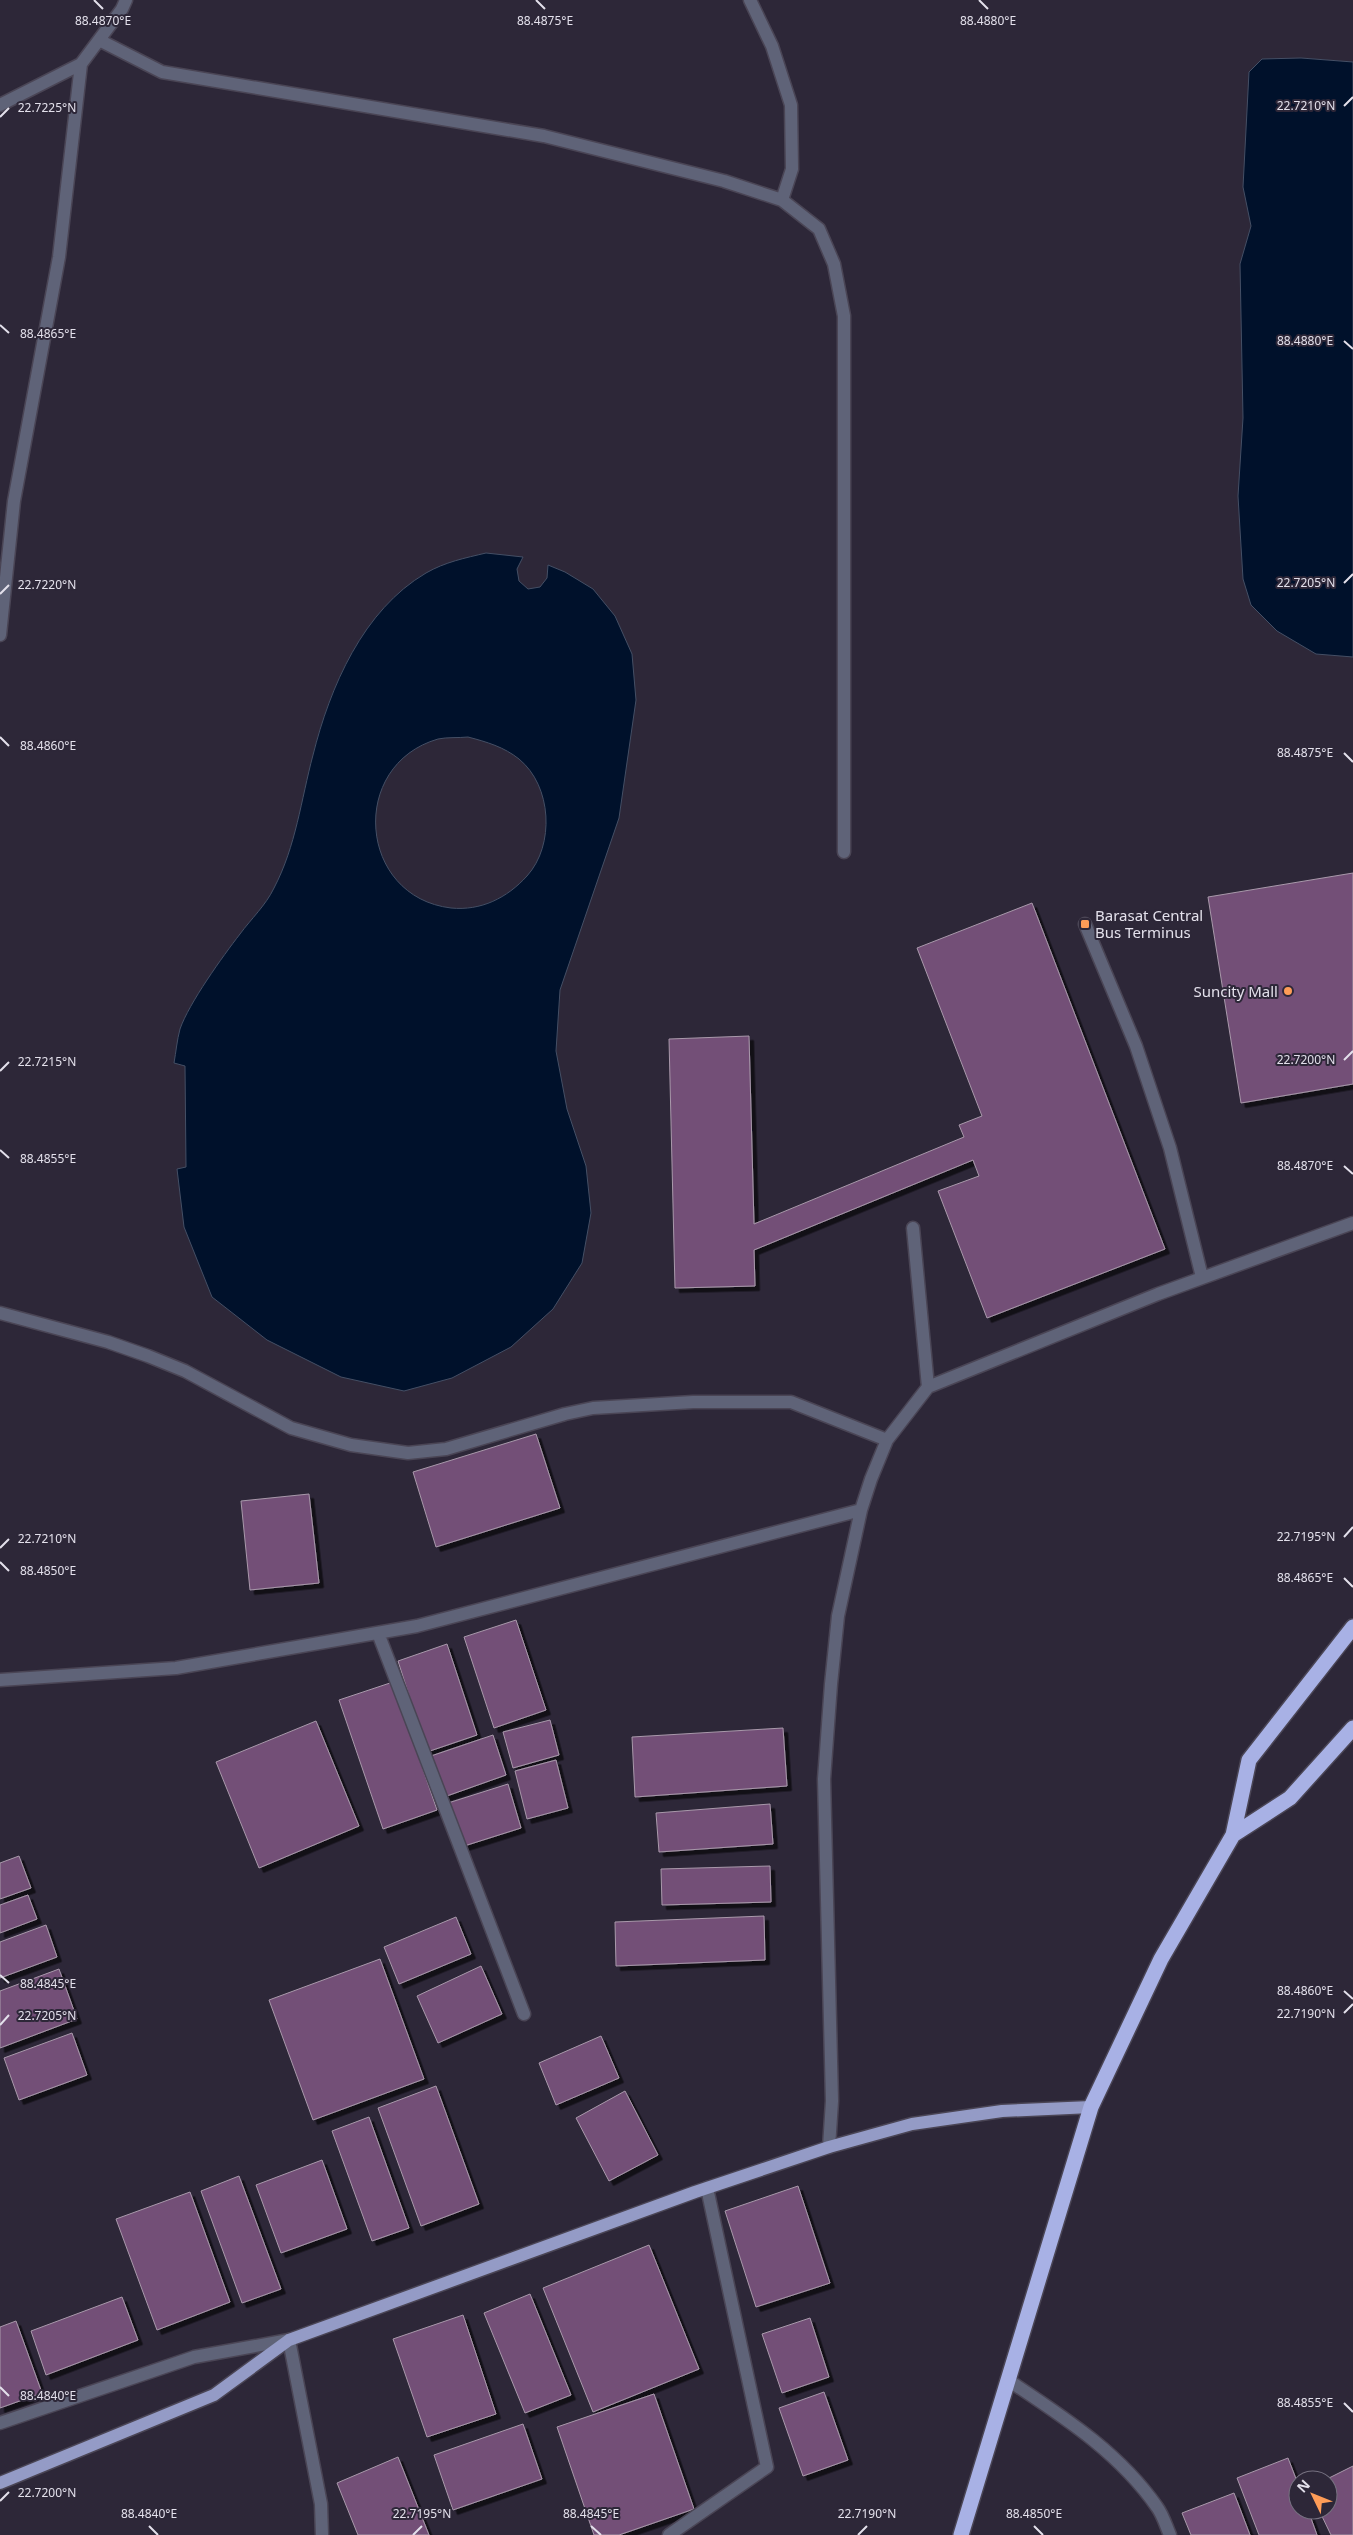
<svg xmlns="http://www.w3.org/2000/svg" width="1353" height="2535" font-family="'Noto Sans',sans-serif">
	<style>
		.water { fill: #00112b; stroke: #444f65; fill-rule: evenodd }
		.building { fill: #735077; stroke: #a999ab; filter: url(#shadow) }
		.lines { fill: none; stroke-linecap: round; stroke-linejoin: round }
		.minor-casing { stroke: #4a4555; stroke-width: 15 }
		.major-casing { stroke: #4a4555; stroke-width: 15 }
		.highway-casing { stroke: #4a4555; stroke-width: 18 }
		.minor { stroke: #5f6378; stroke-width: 12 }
		.major { stroke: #949bc6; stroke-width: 12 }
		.highway { stroke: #a8b1e5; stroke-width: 15 }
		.ticks { fill: none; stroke: #e3e0eb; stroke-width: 2 }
		.poi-dot { fill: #fe9c57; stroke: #2d2738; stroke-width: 2 }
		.labels { text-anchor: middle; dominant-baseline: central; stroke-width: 4; stroke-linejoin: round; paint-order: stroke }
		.poi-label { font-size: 15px; fill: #e3e0eb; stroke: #2d2738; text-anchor: start }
		.ticks-label { font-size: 12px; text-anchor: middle; fill: #e3e0eb; stroke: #2d2738; stroke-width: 4; stroke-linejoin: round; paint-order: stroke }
	</style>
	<defs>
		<filter id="shadow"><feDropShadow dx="4.5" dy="4.5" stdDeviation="0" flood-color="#0009"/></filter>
	</defs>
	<rect width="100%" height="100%" fill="#2d2738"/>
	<path class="water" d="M 1301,58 L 1353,62 L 1353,657 L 1316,654 L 1277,631 L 1251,605 L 1243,579 L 1238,496 L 1243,418 L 1240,264 L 1251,226 L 1243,187 L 1249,72 L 1262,59 Z
		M 486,553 L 523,557 L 517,569 L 519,581 L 528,589 L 540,587 L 547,578 L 548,565 L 565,572 L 593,589 L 615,616 L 632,654 L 636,700 L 619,818 L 560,990 L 556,1051 L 567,1109 L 586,1166 L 591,1213 L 582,1263 L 553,1309 L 511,1347 L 452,1378 L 404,1391 L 341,1377 L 267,1340 L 212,1297 L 184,1227 L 177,1169 L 186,1167 L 185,1066 L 174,1063 C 176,1052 177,1040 180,1029 C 189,1003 223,956 240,934 C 251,919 266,905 274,888 C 296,846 301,800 313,755 C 330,687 363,610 426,573 C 445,562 465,558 486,553 ZM 468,737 C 487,742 504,747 519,759 C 552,786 555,845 527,876 C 507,898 481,911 451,908 C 358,897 348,765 438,739 C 447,737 459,738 468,737 Z"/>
	<path class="building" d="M 1353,873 L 1353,1084 L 1241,1103 L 1208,897 Z
		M 1032,903 L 1165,1249 L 987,1318 L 938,1191 L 979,1176 L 973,1160 L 754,1250 L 755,1286 L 675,1288 L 669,1039 L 749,1036 L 754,1224 L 964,1137 L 959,1125 L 982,1116 L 917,948 Z
		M 536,1434 L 560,1508 L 436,1547 L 413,1472 Z
		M 309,1494 L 319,1583 L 250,1590 L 241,1501 Z
		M 516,1620 L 546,1710 L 494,1728 L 464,1637 Z
		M 447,1644 L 477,1735 L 427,1752 L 398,1661 Z
		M 393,1682 L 437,1810 L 383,1829 L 339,1700 Z
		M 550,1720 L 559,1755 L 513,1768 L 503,1732 Z
		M 316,1721 L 359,1826 L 259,1868 L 216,1762 Z
		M 783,1728 L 787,1786 L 635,1797 L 632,1737 Z
		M 493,1735 L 506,1775 L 444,1797 L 431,1756 Z
		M 556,1760 L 568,1808 L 527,1819 L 515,1771 Z
		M 508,1784 L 521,1828 L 461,1847 L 448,1803 Z
		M 770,1804 L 773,1844 L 659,1852 L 656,1813 Z
		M 19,1856 L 31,1888 L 0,1899 L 0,1863 Z
		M 770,1866 L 771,1902 L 662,1905 L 661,1869 Z
		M 28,1895 L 37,1919 L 0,1933 L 0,1905 Z
		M 764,1916 L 765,1960 L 616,1966 L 615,1922 Z
		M 456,1917 L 471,1954 L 399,1984 L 384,1947 Z
		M 46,1925 L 57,1957 L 0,1978 L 0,1942 Z
		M 380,1959 L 424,2079 L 313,2120 L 269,2000 Z
		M 481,1966 L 502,2014 L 438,2043 L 417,1996 Z
		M 59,1969 L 77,2019 L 0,2048 L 0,1991 Z
		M 72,2033 L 87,2075 L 19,2100 L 4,2058 Z
		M 601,2036 L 619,2078 L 556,2105 L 539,2063 Z
		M 436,2086 L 479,2204 L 421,2226 L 378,2108 Z
		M 625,2091 L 658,2155 L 609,2181 L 576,2118 Z
		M 369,2117 L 409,2228 L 372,2241 L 332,2131 Z
		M 322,2160 L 347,2229 L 281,2253 L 256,2185 Z
		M 239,2176 L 281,2289 L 242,2303 L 201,2191 Z
		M 798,2186 L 830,2283 L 756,2307 L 725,2211 Z
		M 190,2192 L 230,2302 L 157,2330 L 116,2219 Z
		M 649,2245 L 699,2369 L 593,2412 L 543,2288 Z
		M 530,2294 L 571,2395 L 525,2413 L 484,2313 Z
		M 122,2297 L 138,2340 L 46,2375 L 31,2331 Z
		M 463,2315 L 496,2414 L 427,2437 L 393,2339 Z
		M 810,2318 L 829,2377 L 782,2393 L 762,2334 Z
		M 16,2321 L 42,2393 L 0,2408 L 0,2327 Z
		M 824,2392 L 848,2460 L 803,2476 L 779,2408 Z
		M 654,2394 L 694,2509 L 619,2535 L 594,2535 L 557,2427 Z
		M 523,2424 L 542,2479 L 453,2510 L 434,2455 Z
		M 398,2457 L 429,2535 L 358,2535 L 337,2483 Z
		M 1288,2458 L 1298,2484 L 1298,2510 L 1308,2510 L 1317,2535 L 1259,2535 L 1237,2478 Z
		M 1353,2466 L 1353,2535 L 1331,2535 L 1319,2510 L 1328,2510 L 1328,2480 L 1325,2480 Z
		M 1234,2493 L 1250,2535 L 1191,2535 L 1182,2513 Z"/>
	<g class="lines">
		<g class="minor-casing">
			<path id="minor" d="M 750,0 L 772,46 L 791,105 L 792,169 L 782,200
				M 99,40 L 162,72 L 544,136 L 724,181 L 782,200 L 819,229 L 834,264 L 844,316 L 844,852
				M 0,105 L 81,64 L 122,9 L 126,0
				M 0,635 L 14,501 L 59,257 L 81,64
				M 1085,924 L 1136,1046 L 1170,1148 L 1202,1277
				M 913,1228 L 928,1387
				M 0,1313 L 108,1342 L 148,1356 L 185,1371 L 291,1428 L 351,1445 L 408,1453 L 446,1449 L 565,1414 L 593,1408 L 693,1402 L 791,1402 L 887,1440
				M 378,1633 L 524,2014
				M 0,1680 L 176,1668 L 417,1626 L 861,1510
				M 829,2147 L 832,2101 L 824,1779 L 831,1684 L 838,1616 L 861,1510 L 871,1479 L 887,1440 L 928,1387 L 1158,1294 L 1353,1223
				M 1008,2380 C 1062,2416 1119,2452 1157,2507 C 1163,2515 1166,2526 1170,2535
				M 0,2423 L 194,2357 L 289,2340 L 321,2504 L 322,2535
				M 669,2535 L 767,2467 L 707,2188"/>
		</g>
		<g class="major-casing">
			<path id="major" d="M 0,2483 L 214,2395 L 289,2340 L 695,2192 L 829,2147 L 912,2124 L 1002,2111 L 1091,2107"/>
		</g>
		<g class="highway-casing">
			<path id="highway" d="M 1233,1835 L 1290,1798 L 1353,1728
				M 961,2535 L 1091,2107 L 1161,1959 L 1233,1835 L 1249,1760 L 1353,1627"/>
		</g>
		<use href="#minor" class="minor"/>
		<use href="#major" class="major"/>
		<use href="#highway" class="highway"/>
	</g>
	<path class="ticks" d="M 94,0 L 103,9M 536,0 L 545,9M 979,0 L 988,9M 1344,106 L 1353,97M 0,117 L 9,108M 0,325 L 9,333M 1344,341 L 1353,349M 1344,583 L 1353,574M 0,594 L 9,585M 0,737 L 9,746M 1344,753 L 1353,762M 1344,1060 L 1353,1051M 0,1071 L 9,1062M 0,1150 L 9,1158M 1344,1166 L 1353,1174M 1344,1537 L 1353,1527M 0,1548 L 9,1539M 0,1562 L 9,1571M 1344,1578 L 1353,1587M 0,1975 L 9,1983M 1344,1991 L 1353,1999M 1344,2013 L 1353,2004M 0,2025 L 9,2015M 0,2387 L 9,2396M 1344,2403 L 1353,2412M 0,2501 L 9,2492M 149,2526 L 158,2535M 591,2526 L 601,2535M 1034,2526 L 1043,2535M 413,2535 L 422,2526M 858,2535 L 867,2526"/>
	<g class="poi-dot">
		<rect x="1080" y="919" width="10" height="10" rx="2.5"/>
		<circle cx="1288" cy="991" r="5"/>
	</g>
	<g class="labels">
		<g class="poi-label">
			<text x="1095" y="915">Barasat Central<tspan x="1095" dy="17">Bus Terminus</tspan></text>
			<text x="1278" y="991" text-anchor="end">Suncity Mall</text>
		</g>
	</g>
	<g class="ticks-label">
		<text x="103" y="25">88.4870°E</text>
		<text x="545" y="25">88.4875°E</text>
		<text x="988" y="25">88.4880°E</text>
		<text x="1306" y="110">22.7210°N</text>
		<text x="47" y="112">22.7225°N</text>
		<text x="48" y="338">88.4865°E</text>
		<text x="1305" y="345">88.4880°E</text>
		<text x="1306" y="587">22.7205°N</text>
		<text x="47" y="589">22.7220°N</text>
		<text x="48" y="750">88.4860°E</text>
		<text x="1305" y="757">88.4875°E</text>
		<text x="1306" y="1064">22.7200°N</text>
		<text x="47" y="1066">22.7215°N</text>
		<text x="48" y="1163">88.4855°E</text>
		<text x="1305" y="1170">88.4870°E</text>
		<text x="1306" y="1541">22.7195°N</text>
		<text x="47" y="1543">22.7210°N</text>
		<text x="48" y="1575">88.4850°E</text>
		<text x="1305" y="1582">88.4865°E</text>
		<text x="48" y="1988">88.4845°E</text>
		<text x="1305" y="1995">88.4860°E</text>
		<text x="1306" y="2018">22.7190°N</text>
		<text x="47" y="2020">22.7205°N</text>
		<text x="48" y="2400">88.4840°E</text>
		<text x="1305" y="2407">88.4855°E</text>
		<text x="47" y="2497">22.7200°N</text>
		<text x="422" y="2518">22.7195°N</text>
		<text x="867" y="2518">22.7190°N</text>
		<text x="149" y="2518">88.4840°E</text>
		<text x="591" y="2518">88.4845°E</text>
		<text x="1034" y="2518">88.4850°E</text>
	</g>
	<g transform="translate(1313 2495) rotate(313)"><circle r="24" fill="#2d2738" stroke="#767180"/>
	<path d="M0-4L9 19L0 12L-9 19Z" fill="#fe9c57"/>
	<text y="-8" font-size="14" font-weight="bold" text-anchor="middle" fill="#e3e0eb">N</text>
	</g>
</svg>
